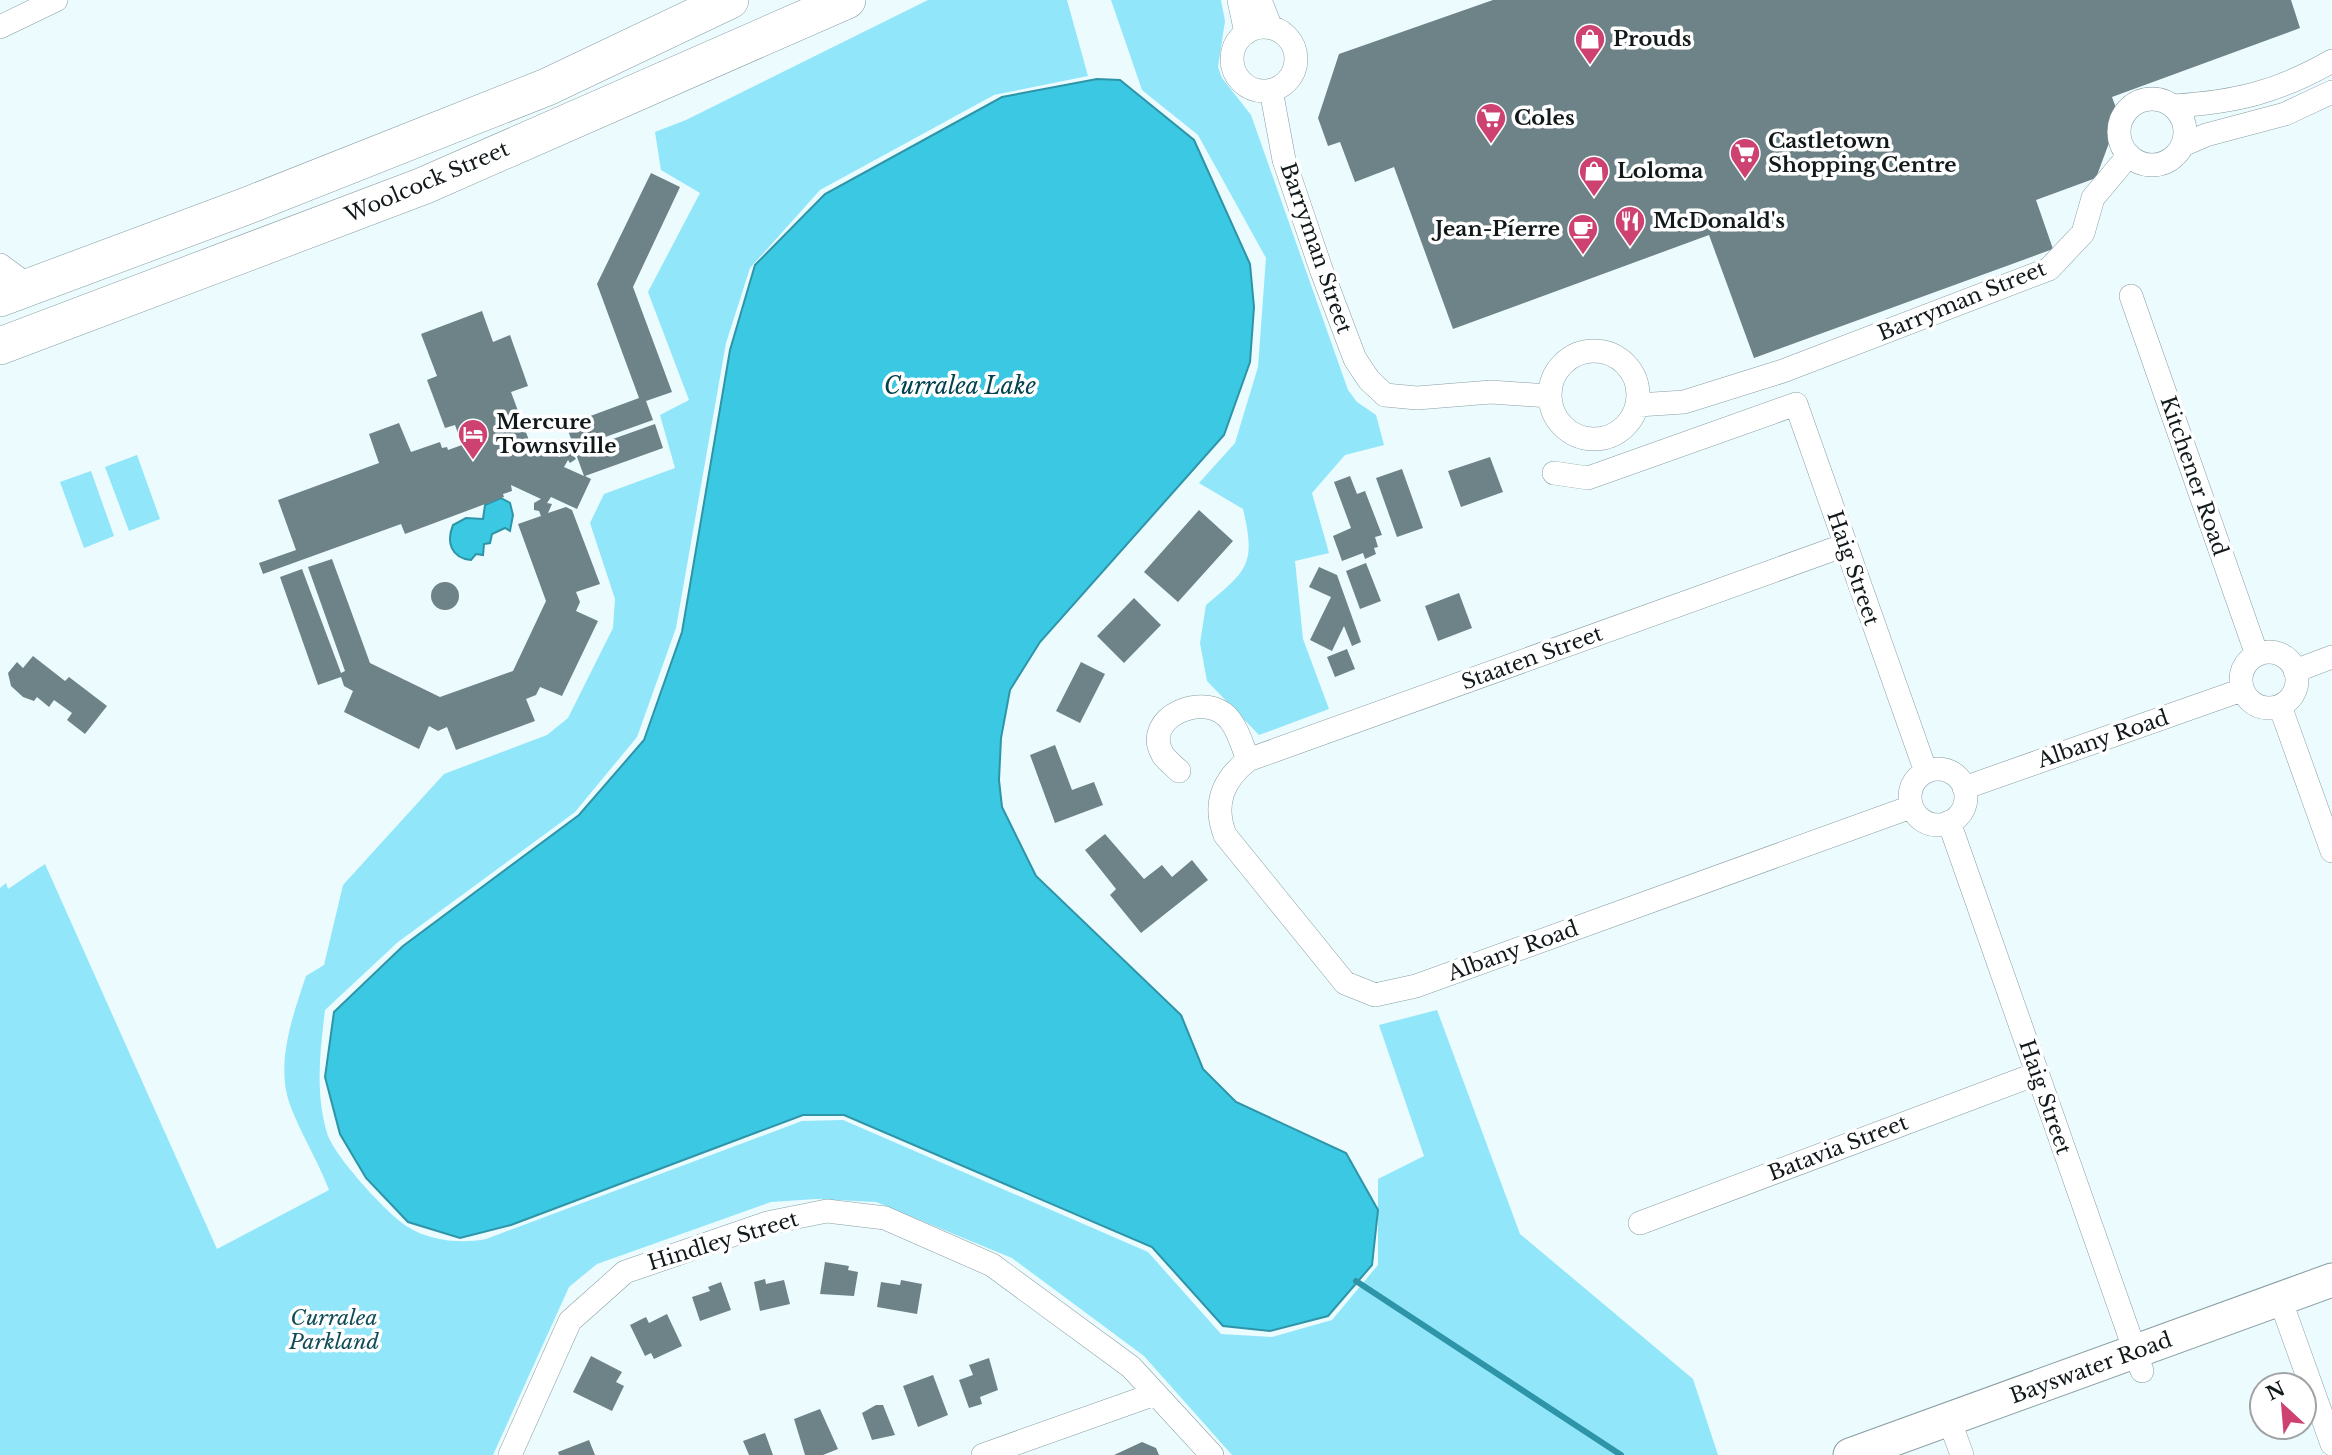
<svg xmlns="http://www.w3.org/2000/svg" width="2332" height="1455" font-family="'Libre Baskerville',serif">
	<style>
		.green { fill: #91e6f9 }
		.water { fill: #3bc8e3; stroke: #2e94a7; stroke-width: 2 }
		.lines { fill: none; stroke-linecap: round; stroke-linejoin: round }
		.stream { stroke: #2e94a7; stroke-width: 6 }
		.building { fill: #6d8388; fill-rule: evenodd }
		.minor-casing { stroke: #879ea3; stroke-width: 24 }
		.secondary-casing { stroke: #879ea3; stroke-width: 35 }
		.primary-casing { stroke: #879ea3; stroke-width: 38 }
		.minor { stroke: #fff; stroke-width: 23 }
		.secondary { stroke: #fff; stroke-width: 33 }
		.primary { stroke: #fff; stroke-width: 37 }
		.labels { text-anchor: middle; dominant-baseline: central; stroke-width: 7; stroke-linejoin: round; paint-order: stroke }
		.poi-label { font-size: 21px; font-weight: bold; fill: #11191b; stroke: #fff; text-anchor: start }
		.street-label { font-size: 21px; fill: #11191b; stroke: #fff }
		.park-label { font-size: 21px; font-style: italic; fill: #114c57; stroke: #fff }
		.water-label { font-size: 23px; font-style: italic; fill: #01424d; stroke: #fff }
	</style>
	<rect width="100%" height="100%" fill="#ecfbfe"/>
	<path class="green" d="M 928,0 L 1067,0 L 1088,76 L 994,95 L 820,190 L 750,268 L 726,343 L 676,628 L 637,737 L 575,812 L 398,942 L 325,1010 C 320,1052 315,1092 327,1133 C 333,1155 388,1215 408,1227 C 430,1241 461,1244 486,1239 L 802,1121 L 843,1120 L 1148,1252 L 1221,1334 L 1272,1337 L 1332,1320 L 1378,1265 L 1378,1179 L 1424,1156 L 1379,1025 L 1437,1010 L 1520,1234 L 1693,1379 L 1718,1455 L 1232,1455 L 1144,1356 L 1012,1258 L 876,1202 L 816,1199 L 771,1202 L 597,1264 L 569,1287 L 493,1455 L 0,1455 L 0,888 L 6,883 L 8,889 L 45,864 L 217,1249 L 329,1190 C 318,1161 301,1134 290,1105 C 275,1064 293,1015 306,976 L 324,965 L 343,885 L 444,774 L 547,735 L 568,718 L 613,628 L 615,599 L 590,523 L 604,494 L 675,468 L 660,415 L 689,400 L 648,292 L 700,193 L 661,170 L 655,132 L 686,120 Z
		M 1111,0 L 1221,0 L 1225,21 L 1218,67 L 1222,78 L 1251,115 L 1348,390 L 1357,402 L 1376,415 L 1384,445 L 1345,455 L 1312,493 L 1329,553 L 1295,561 L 1303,639 L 1329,709 L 1259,735 L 1207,681 L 1200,643 L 1206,605 C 1248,570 1256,564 1243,509 L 1199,483 L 1235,443 L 1258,367 L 1266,258 L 1198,135 L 1142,90 Z
		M 137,455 L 160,519 L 129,531 L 105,467 Z
		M 91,471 L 114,536 L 84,548 L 60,482 Z"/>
	<path class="water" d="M 1097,79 L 1120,80 L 1194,140 L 1250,264 L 1254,307 L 1250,362 L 1224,435 L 1040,642 L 1010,690 L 1001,738 L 999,780 L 1002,807 L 1036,876 L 1181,1015 L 1203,1069 L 1236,1102 L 1346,1153 L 1378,1210 L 1372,1265 L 1328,1316 L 1270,1331 L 1223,1326 L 1152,1247 L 844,1115 L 803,1115 L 511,1225 L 460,1238 L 408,1222 L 366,1178 L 340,1134 L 325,1077 L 334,1012 L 403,946 L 579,815 L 644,740 L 682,632 L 730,350 L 755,265 L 825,194 L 1002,97 Z
		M 501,498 L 510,503 L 513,515 L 510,531 L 505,528 L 492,534 L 490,543 L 484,544 L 483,555 L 476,554 L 471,560 C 451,558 446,542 453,525 L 466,518 L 483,519 L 485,505 Z"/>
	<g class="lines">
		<path class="stream" d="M 1356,1281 L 1621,1455"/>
	</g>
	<path class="building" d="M 1493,0 L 2291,0 L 2300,28 L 2112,97 L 2119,116 L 2096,178 L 2036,200 L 2053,249 L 1754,358 L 1709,235 L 1453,329 L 1394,167 L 1355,182 L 1340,142 L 1328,146 L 1318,118 L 1339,54 Z
		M 651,173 L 680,187 L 633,287 L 672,392 L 646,401 L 653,420 L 580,446 L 582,450 L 655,424 L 663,448 L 585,476 L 591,479 L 577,509 L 551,497 L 547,503 L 552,504 L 548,513 L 566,507 L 572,510 L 600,584 L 576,592 L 580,602 L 576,611 L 598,621 L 562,696 L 540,687 L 536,695 L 526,699 L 535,721 L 456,750 L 447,727 L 438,731 L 429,726 L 419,749 L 344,712 L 353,691 L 344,686 L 341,677 L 318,685 L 280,577 L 302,569 L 341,673 L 345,671 L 308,567 L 332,559 L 370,663 L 440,697 L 513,671 L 546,601 L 518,524 L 541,516 L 539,511 L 534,510 L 534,503 L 541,499 L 511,485 L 512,491 L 503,494 L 504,497 L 405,534 L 401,524 L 263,574 L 259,563 L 296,550 L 278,500 L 379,463 L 369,434 L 399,423 L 411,452 L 440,442 L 442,448 L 447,447 L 448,450 L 462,445 L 455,425 L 445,428 L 427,380 L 437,376 L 421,334 L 482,311 L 493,342 L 510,335 L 528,386 L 511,392 L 530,443 L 560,457 L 563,453 L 559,450 L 565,445 L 568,449 L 574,447 L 566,425 L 639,398 L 597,284 ZM 576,454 L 584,476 L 564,467 L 568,460 L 570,463 L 576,459 L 573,455 Z
		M 1490,457 L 1503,492 L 1461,507 L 1448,471 Z
		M 1402,469 L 1423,528 L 1397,537 L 1376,478 Z
		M 1350,476 L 1357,494 L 1365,491 L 1382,535 L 1375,537 L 1378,547 L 1374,548 L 1376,554 L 1365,559 L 1363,553 L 1342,561 L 1333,536 L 1351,528 L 1334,482 Z
		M 1199,510 L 1233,541 L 1178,602 L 1144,572 Z
		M 1366,563 L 1381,601 L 1360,609 L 1346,571 Z
		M 1319,567 L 1337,575 L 1361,642 L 1352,646 L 1344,626 L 1332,651 L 1310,640 L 1331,597 L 1309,587 Z
		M431 596a14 14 0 1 1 28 0a14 14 0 1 1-28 0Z
		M 1459,593 L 1472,628 L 1438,641 L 1425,606 Z
		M 1134,598 L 1161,625 L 1124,663 L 1097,636 Z
		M 1347,649 L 1355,669 L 1335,677 L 1327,657 Z
		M 33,656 L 65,681 L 69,677 L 107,706 L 85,734 L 67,720 L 72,713 L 54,700 L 49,707 L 37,697 L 34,701 L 23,697 L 11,686 L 8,673 L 17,662 L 23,668 Z
		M 1081,662 L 1105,674 L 1080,723 L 1056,711 Z
		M 1055,745 L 1072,790 L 1094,782 L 1103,805 L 1055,823 L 1030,755 Z
		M 1105,834 L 1144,879 L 1162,865 L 1172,877 L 1192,860 L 1208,880 L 1141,933 L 1110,895 L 1116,889 L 1085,850 Z
		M 825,1262 L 849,1266 L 848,1270 L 858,1272 L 854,1296 L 820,1294 Z
		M 765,1279 L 766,1284 L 784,1280 L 790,1304 L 760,1311 L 754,1282 Z
		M 901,1280 L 922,1284 L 917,1314 L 877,1307 L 881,1282 L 900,1285 Z
		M 721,1282 L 731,1310 L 700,1321 L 692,1297 L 710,1291 L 708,1287 Z
		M 667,1314 L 682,1346 L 654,1359 L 651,1353 L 645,1356 L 630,1325 L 646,1317 L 649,1323 Z
		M 591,1356 L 622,1372 L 616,1382 L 624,1386 L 612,1411 L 573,1392 Z
		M 989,1358 L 998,1390 L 980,1397 L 982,1404 L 969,1408 L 959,1380 L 973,1375 L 969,1365 Z
		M 933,1375 L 948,1415 L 918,1427 L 903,1386 Z
		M 876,1405 L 883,1405 L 895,1435 L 872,1440 L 862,1413 Z
		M 820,1409 L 838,1449 L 823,1455 L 805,1455 L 794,1419 Z
		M 765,1433 L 773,1455 L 749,1455 L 743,1441 Z
		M 589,1440 L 595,1455 L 559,1455 L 558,1452 Z
		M 1142,1442 L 1156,1448 L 1159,1455 L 1114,1455 Z"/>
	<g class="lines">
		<g class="minor-casing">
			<path id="minor" d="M 1239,0 L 1246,33
				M 1260,0 L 1271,28
				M 0,27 L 56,0
				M1232 59a32 32 0 1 1 64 0a32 32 0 1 1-64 0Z
				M 1271,90 L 1284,160 L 1321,269 L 1355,359 L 1369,380 L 1385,395 L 1417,398 L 1491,392 L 1549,396
				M2119 132a33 33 0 1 1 66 0a33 33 0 1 1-66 0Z
				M 2174,106 C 2236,102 2278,92 2332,61
				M 2183,145 L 2206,135 L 2285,114 L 2332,92
				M 0,265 L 19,279 L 36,286
				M 2131,296 L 2257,655
				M1550 395a44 44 0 1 1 88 0a44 44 0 1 1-88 0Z
				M 1638,405 L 1684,402 L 1783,371 L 2049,269 L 2083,233 L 2093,198 L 2129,155
				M 1554,473 L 1588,478 L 1796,404 L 1926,772
				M 1845,545 L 1248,760 C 1223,780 1213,804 1225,835 L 1345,983 L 1375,995 L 1416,986 L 1911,807
				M2241 680a28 28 0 1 1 56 0a28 28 0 1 1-56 0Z
				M 2295,671 L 2332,657
				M 2280,706 L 2332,851
				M1910 797a28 28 0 1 1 56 0a28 28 0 1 1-56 0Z
				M 1179,771 C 1174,766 1167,761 1163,755 C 1140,717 1207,689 1230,720 C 1239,731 1243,748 1248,760
				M 1964,788 L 2242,690
				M 1949,822 L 2142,1371
				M 1640,1223 L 2036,1074
				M 2280,1299 L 2332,1444
				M 1949,1419 L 1962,1455
				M 510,1455 L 570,1321 L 625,1272 L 767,1223 L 827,1211 L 885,1218 L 992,1265 L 1131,1367 L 1212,1455
				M 983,1455 L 1155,1394"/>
		</g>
		<g class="secondary-casing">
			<path id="secondary" d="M 1850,1455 L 2332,1280"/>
		</g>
		<g class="primary-casing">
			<path id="primary" d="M 0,298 L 249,205 L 547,87 L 730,0
				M 0,346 L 423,186 L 847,0"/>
		</g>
		<use href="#minor" class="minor"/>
		<use href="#secondary" class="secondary"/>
		<use href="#primary" class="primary"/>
	</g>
	<defs>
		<g id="shop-pin" transform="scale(1.575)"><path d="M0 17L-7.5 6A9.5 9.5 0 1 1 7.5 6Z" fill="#ce4272" stroke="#fff"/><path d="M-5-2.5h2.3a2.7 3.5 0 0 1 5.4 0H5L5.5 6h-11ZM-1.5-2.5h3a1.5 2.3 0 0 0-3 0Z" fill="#fff"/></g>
		<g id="supermarket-pin" transform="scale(1.575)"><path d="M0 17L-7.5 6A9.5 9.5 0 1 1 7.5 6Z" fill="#ce4272" stroke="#fff"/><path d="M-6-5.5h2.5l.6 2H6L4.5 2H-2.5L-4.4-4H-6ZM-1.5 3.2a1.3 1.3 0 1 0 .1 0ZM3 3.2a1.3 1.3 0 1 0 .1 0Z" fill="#fff"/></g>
		<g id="restaurant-pin" transform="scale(1.575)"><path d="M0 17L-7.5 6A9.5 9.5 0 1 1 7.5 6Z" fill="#ce4272" stroke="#fff"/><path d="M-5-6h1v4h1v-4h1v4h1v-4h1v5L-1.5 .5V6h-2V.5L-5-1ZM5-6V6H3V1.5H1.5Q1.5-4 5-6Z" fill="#fff"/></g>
		<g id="cafe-pin" transform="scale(1.575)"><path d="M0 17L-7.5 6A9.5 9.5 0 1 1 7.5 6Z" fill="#ce4272" stroke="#fff"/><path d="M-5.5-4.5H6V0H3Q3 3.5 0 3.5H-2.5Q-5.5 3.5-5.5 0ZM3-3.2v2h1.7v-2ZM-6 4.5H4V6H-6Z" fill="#fff"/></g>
		<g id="hotel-pin" transform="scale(1.575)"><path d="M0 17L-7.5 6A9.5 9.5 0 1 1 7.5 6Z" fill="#ce4272" stroke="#fff"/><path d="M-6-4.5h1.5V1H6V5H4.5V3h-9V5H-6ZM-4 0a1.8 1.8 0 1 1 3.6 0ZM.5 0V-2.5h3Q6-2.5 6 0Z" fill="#fff"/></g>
	</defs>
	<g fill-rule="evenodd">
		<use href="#shop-pin" x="1590" y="39"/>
		<use href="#supermarket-pin" x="1491" y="118"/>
		<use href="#supermarket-pin" x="1745" y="153"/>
		<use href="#shop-pin" x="1594" y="171"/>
		<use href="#restaurant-pin" x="1630" y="221"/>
		<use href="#cafe-pin" x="1583" y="229"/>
		<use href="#hotel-pin" x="473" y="434"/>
	</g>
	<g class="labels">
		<g class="poi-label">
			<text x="1613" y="39">Prouds</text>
			<text x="1514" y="118">Coles</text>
			<text x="1768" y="141">Castletown<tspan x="1768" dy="24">Shopping Centre</tspan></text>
			<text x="1617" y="171">Loloma</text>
			<text x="1653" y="221">McDonald's</text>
			<text x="1560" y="229" text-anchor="end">Jean-Píerre</text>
			<text x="496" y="422">Mercure<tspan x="496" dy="24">Townsville</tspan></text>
		</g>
		<g class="street-label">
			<text transform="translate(427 182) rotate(-23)">Woolcock Street</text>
			<text transform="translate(1316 248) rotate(71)">Barryman Street</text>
			<text transform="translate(1962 301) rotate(-22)">Barryman Street</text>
			<text transform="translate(2194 476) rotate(71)">Kitchener Road</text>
			<text transform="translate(1853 568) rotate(71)">Haig Street</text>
			<text transform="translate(1532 658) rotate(-20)">Staaten Street</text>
			<text transform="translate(2103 739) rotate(-19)">Albany Road</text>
			<text transform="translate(1513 951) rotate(-20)">Albany Road</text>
			<text transform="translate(2045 1097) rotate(71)">Haig Street</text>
			<text transform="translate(1838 1148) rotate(-21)">Batavia Street</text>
			<text transform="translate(723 1241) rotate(-17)">Hindley Street</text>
			<text transform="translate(2091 1368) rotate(-20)">Bayswater Road</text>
		</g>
		<g class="park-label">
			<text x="334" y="1318">Curralea<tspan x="334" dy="24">Parkland</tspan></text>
		</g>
		<g class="water-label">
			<text x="960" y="386">Curralea Lake</text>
		</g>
	</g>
	<g transform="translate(2283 1406) rotate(334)"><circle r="33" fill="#ffffff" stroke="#a0a3a4" stroke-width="2"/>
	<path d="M0-5L12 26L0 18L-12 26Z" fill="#ce4272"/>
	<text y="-10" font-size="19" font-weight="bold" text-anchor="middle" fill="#11191b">N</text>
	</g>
</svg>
